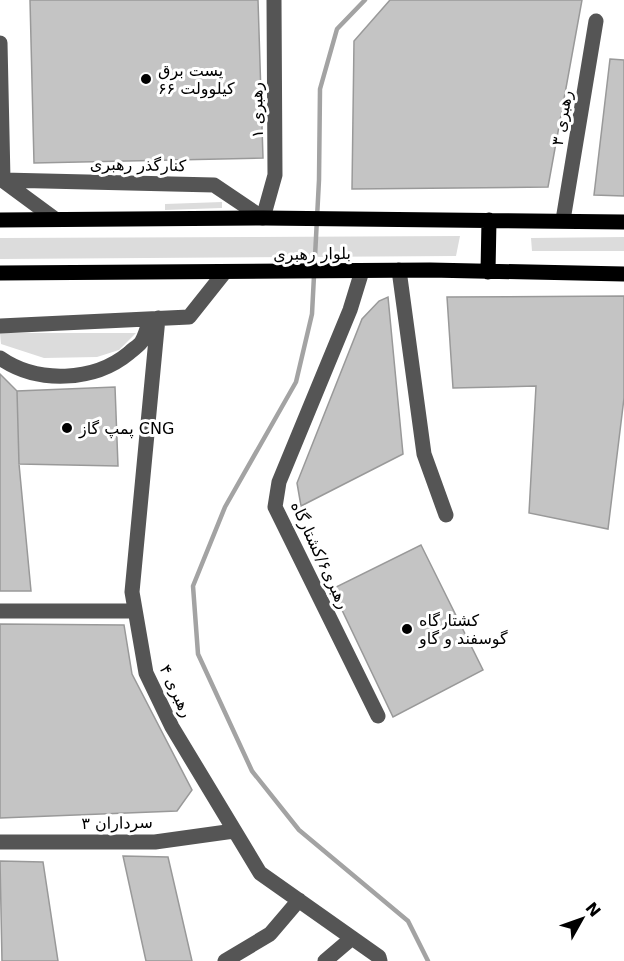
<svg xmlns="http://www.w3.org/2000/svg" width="624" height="961" font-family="'DejaVu Sans','Noto Sans Arabic',sans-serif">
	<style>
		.green { fill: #dcdcdc }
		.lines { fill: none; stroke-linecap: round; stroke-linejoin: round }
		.stream { stroke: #a3a3a3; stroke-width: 4.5 }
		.building { fill: #c4c4c4; stroke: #999; stroke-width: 1.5 }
		.minor { stroke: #555; stroke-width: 15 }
		.major { stroke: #000; stroke-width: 15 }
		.poi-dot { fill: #000; stroke: #fff; stroke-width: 2 }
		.labels { text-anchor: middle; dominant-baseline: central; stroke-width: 6; stroke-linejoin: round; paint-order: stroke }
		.poi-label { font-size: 16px; fill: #000; stroke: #fff; text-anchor: start }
		.street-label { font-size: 16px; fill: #000; stroke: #fff }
	</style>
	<rect width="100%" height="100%" fill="#fff"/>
	<path class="green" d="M 222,202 L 222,208 L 165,210 L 165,204 Z
		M 460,236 L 456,256 L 0,259 L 0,238 Z
		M 624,237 L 624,251 L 532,251 L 531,238 Z
		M 0,333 L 136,333 L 119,350 L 97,357 L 44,358 L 1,344 Z"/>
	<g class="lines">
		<path class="stream" d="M 365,0 L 337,29 L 320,89 L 319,180 L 312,314 L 296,382 L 225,507 L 193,586 L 198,654 L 252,771 L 299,830 L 408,921 L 428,961"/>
	</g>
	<path class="building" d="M 30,0 L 258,0 L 263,158 L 34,163 Z
		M 390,0 L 582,0 L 548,187 L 352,189 L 354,41 Z
		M 610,59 L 624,60 L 624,196 L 594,195 Z
		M 624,296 L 624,398 L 608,529 L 529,513 L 536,386 L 453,388 L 447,297 Z
		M 388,297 L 403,454 L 301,506 L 297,483 L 362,319 L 379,301 Z
		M 0,374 L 17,391 L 19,464 L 31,591 L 0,591 Z
		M 115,387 L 118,466 L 19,464 L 17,391 Z
		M 421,545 L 483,670 L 393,717 L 332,589 Z
		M 0,624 L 124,625 L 132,674 L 192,790 L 177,811 L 0,818 Z
		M 123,856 L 168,857 L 192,961 L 146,961 Z
		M 0,861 L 43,862 L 58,961 L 2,961 Z"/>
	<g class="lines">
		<path class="minor" d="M 0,43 L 3,180 L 214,185 L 263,218 L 275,175 L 274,0
			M 2,180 L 55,219
			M 563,220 L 596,21
			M 399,270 L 424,454 L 446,515
			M 362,271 L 350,310 L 279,482 L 275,507 L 378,716
			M 158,318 L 132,592 L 146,673 L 172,727 L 260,873 L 379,957 L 380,961
			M 0,326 L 189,317 L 224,273
			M 0,358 C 37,384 94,382 129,353 C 133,349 140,345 142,341 C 146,334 148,325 150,319
			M 0,611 L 135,611
			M 0,842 L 155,842 L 234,831
			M 225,961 L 270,934 L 299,900
			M 325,961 L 352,938"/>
		<path class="major" d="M 0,220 L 263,218 L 624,222
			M 488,272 L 489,220
			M 0,273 L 430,270 L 624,274"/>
	</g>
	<g class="poi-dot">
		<circle cx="146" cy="79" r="6"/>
		<circle cx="67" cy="428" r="6"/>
		<circle cx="407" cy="629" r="6"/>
	</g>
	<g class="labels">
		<g class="poi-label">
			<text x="158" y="70">پست برق<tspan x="158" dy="18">۶۶ کیلوولت</tspan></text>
			<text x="79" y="428">پمپ گاز CNG</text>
			<text x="419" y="620">کشتارگاه<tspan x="419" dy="18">گوسفند و گاو</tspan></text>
		</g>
		<g class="street-label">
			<text transform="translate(257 110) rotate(-91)">رهبری ۱</text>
			<text transform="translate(562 118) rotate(-80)">رهبری ۳</text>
			<text transform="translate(138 165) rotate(1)">کنارگذر رهبری</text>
			<text transform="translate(312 254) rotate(-1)">بلوار رهبری</text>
			<text transform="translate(320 555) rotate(65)">رهبری۶/کشتارگاه</text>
			<text transform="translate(176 691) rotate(65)">رهبری ۴</text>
			<text transform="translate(117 823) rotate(-1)">سرداران ۳</text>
		</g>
	</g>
	<g transform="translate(582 919) rotate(50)" stroke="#ffffff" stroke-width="4.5" paint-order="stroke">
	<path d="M0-4.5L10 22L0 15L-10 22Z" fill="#000000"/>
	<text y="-9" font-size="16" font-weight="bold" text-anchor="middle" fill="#000000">N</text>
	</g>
</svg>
